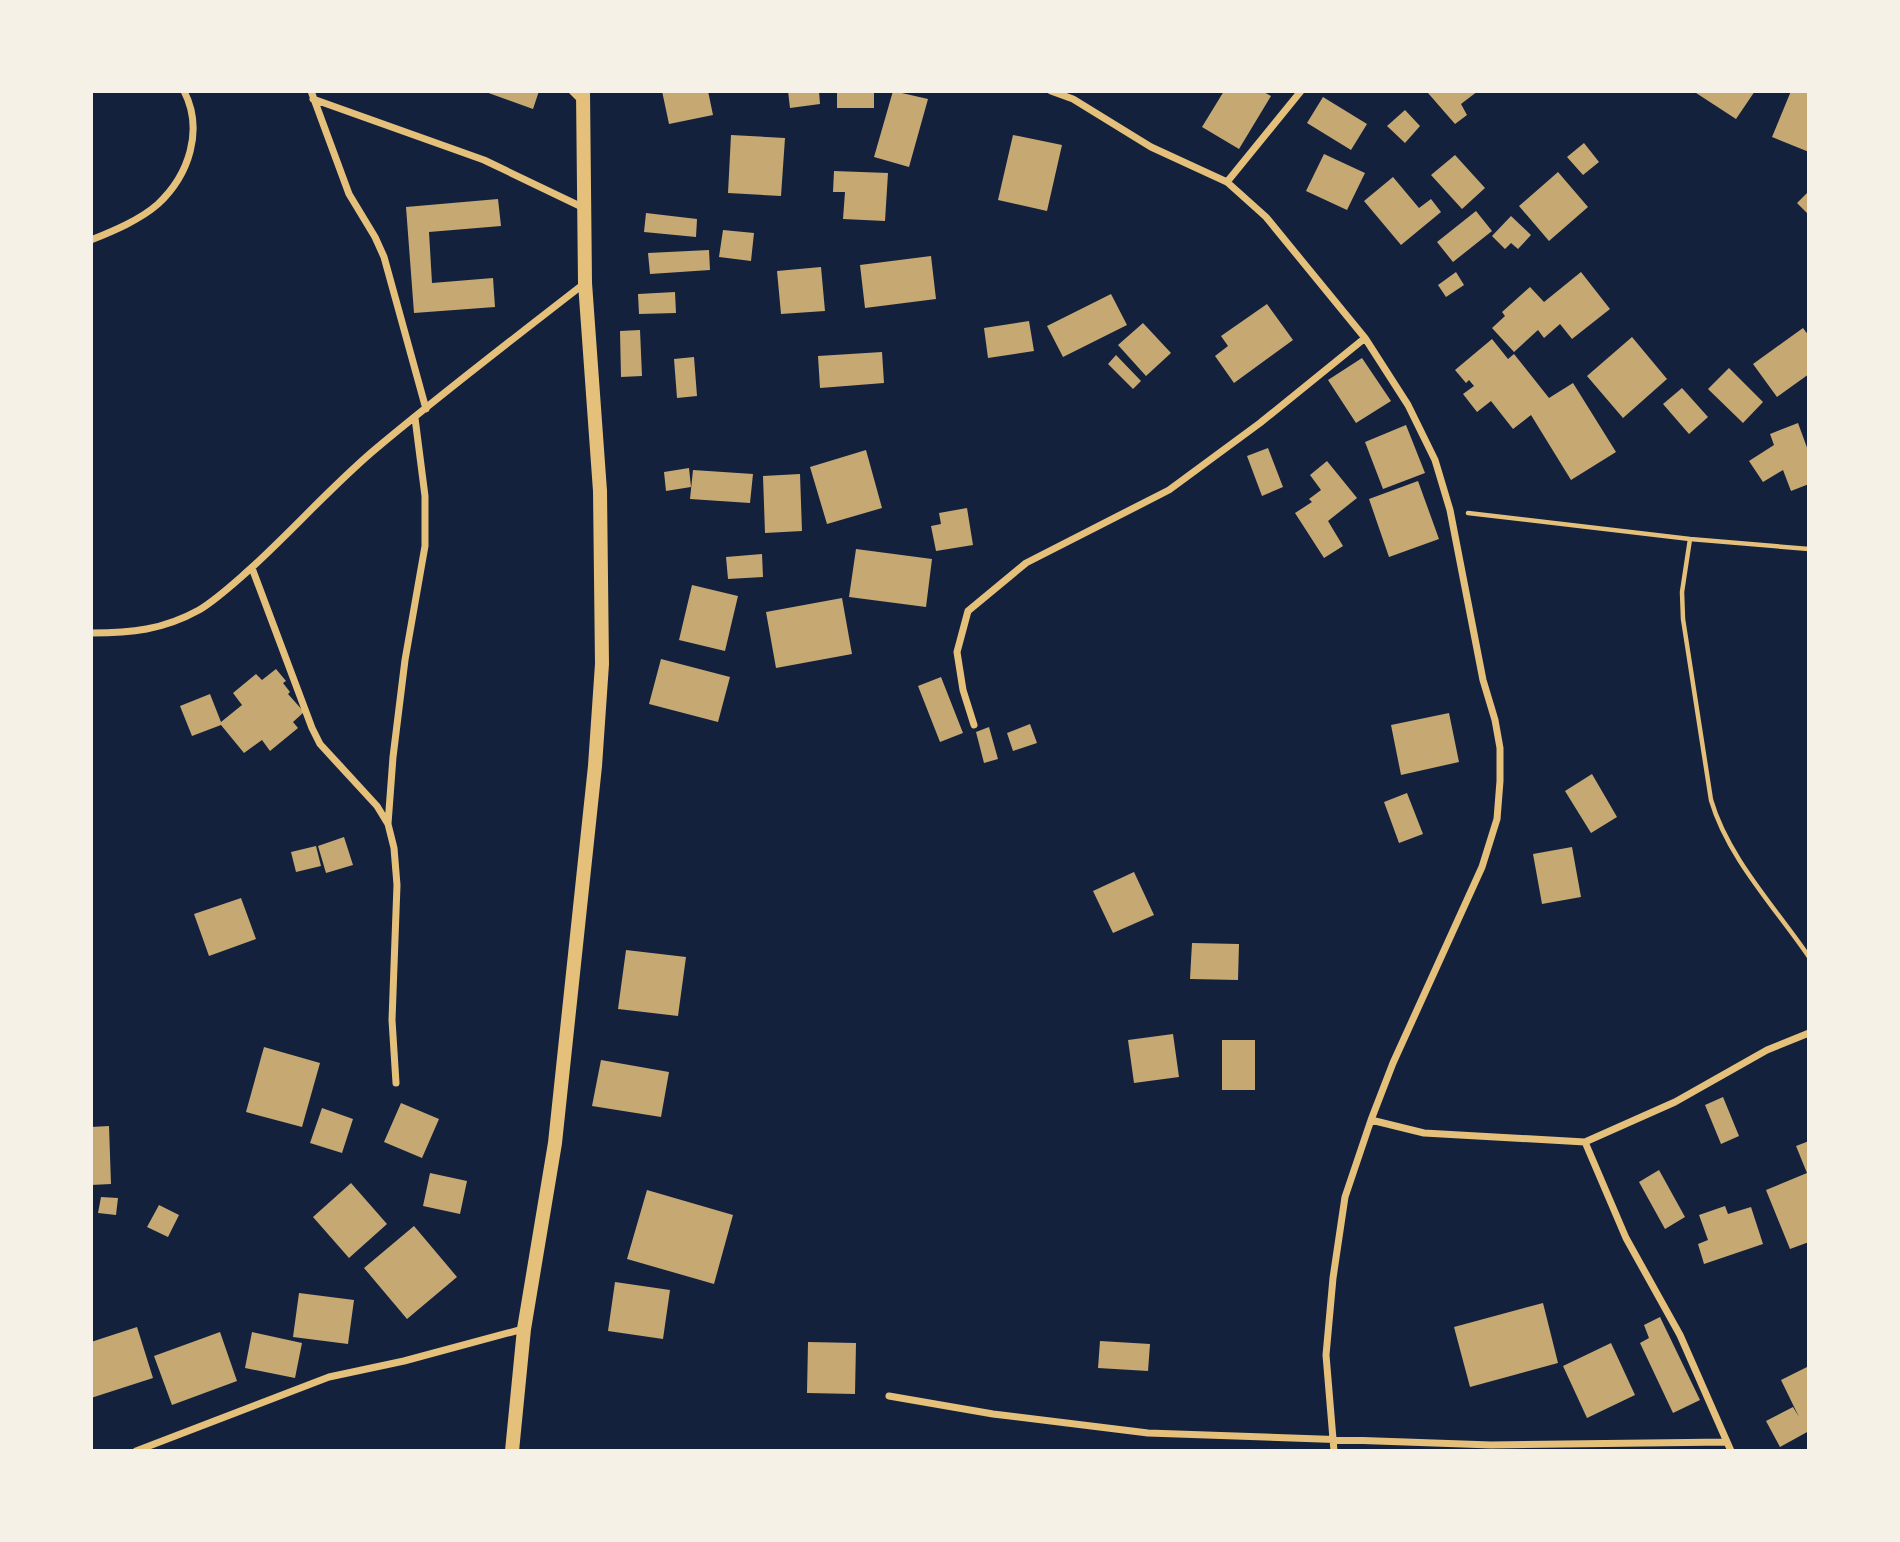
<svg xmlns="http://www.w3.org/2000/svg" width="1900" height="1542" font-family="'Work Sans',sans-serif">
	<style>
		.building { fill: #c6a872 }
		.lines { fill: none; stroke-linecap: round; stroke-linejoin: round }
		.path { stroke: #e5c07b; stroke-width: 4.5 }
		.minor { stroke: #e5c07b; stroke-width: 7 }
		.secondary { stroke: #e5c07b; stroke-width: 14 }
	</style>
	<rect width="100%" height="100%" fill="#14213d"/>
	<path class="building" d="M 483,91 L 539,91 L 533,109 Z
		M 662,91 L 708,91 L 713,115 L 669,124 Z
		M 788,91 L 819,91 L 820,104 L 790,108 Z
		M 837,91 L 874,91 L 874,108 L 837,108 Z
		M 893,91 L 928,99 L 909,167 L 874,157 Z
		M 1224,91 L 1262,91 L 1271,96 L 1239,149 L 1202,127 Z
		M 1430,91 L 1478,91 L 1461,104 L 1467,115 L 1455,124 L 1428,93 Z
		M 1693,91 L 1755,91 L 1736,119 Z
		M 1791,91 L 1809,91 L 1809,152 L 1772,137 Z
		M 1323,97 L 1367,124 L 1351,150 L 1307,123 Z
		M 1405,110 L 1420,126 L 1405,143 L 1387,126 Z
		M 731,135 L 785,138 L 781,196 L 728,193 Z
		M 1013,135 L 1062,145 L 1047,211 L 998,200 Z
		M 1584,143 L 1599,162 L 1583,175 L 1567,157 Z
		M 1324,154 L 1365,173 L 1347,210 L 1306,191 Z
		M 1455,155 L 1485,188 L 1462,209 L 1431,175 Z
		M 834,171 L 888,173 L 885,221 L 843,219 L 845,192 L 833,192 Z
		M 1558,172 L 1588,207 L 1549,241 L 1519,206 Z
		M 1393,177 L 1419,208 L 1431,199 L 1441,212 L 1401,245 L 1364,201 Z
		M 1809,191 L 1809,215 L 1797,203 Z
		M 498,199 L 501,226 L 429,232 L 432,283 L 493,278 L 495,307 L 414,313 L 406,207 Z
		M 1476,211 L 1492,231 L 1453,262 L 1437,242 Z
		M 646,213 L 697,219 L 696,237 L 644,232 Z
		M 1511,216 L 1531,235 L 1518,249 L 1511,243 L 1505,249 L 1492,236 Z
		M 723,230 L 754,233 L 751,261 L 719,257 Z
		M 709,250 L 710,270 L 650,274 L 648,253 Z
		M 931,256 L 936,299 L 865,308 L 860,265 Z
		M 821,267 L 825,311 L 781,314 L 777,271 Z
		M 1456,272 L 1464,285 L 1446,297 L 1438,285 Z
		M 1581,272 L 1610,309 L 1572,339 L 1560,324 L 1544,338 L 1538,330 L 1514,352 L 1492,328 L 1505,316 L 1502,312 L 1530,287 L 1544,302 Z
		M 675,292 L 676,313 L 639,314 L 638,294 Z
		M 1111,294 L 1127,325 L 1063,357 L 1047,326 Z
		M 1267,304 L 1293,340 L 1234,383 L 1215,356 L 1228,346 L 1221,336 Z
		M 1029,321 L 1034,351 L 988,358 L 984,328 Z
		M 1143,323 L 1171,353 L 1146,376 L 1118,345 Z
		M 1803,328 L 1809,336 L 1809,374 L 1777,397 L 1753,364 Z
		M 640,330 L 642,376 L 621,377 L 620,331 Z
		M 1632,337 L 1667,379 L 1623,418 L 1587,376 Z
		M 1492,339 L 1508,359 L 1514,354 L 1549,398 L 1573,383 L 1616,452 L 1571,480 L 1531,415 L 1513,429 L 1491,401 L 1477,412 L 1463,394 L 1474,386 L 1469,380 L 1466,383 L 1455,370 Z
		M 882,352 L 884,383 L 820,388 L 818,356 Z
		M 1116,355 L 1141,381 L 1133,389 L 1108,364 Z
		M 694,357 L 697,396 L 677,398 L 674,359 Z
		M 1362,358 L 1391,401 L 1356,423 L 1328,380 Z
		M 1729,368 L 1763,402 L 1743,423 L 1708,389 Z
		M 1682,388 L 1708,417 L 1689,434 L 1663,404 Z
		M 1798,423 L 1809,453 L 1809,484 L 1791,491 L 1783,470 L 1763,482 L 1749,461 L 1774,445 L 1770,434 Z
		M 1406,425 L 1425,473 L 1383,489 L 1365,442 Z
		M 1268,448 L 1283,487 L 1262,496 L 1247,456 Z
		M 866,450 L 882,508 L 827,524 L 810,467 Z
		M 1327,461 L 1357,498 L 1328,521 L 1343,546 L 1324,558 L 1295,513 L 1312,502 L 1309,499 L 1321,490 L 1310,475 Z
		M 689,468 L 691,487 L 666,491 L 664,472 Z
		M 693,470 L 753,474 L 750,503 L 690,499 Z
		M 800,474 L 802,531 L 765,533 L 763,476 Z
		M 1418,481 L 1439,539 L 1389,557 L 1369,499 Z
		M 967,508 L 973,545 L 936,551 L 931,526 L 941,524 L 939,513 Z
		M 856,549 L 932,559 L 926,607 L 849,597 Z
		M 762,554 L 763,577 L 728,579 L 726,557 Z
		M 692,585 L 738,596 L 725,651 L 679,640 Z
		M 842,598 L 852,654 L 776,668 L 766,612 Z
		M 661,659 L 730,677 L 718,722 L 649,704 Z
		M 276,669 L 286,681 L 283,683 L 290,692 L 288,694 L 304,712 L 293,722 L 298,728 L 270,751 L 262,740 L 244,753 L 221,725 L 192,736 L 180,706 L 210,694 L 221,722 L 242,705 L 233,693 L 256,674 L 262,680 Z
		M 941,677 L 963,733 L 940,742 L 918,686 Z
		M 1449,713 L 1459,762 L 1401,775 L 1391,725 Z
		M 1030,724 L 1037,743 L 1013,751 L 1007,733 Z
		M 989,727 L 998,759 L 984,763 L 976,732 Z
		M 1592,774 L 1617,817 L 1591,833 L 1565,791 Z
		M 1407,793 L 1423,834 L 1399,843 L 1384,802 Z
		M 344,837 L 353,865 L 326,873 L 318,846 Z
		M 316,846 L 321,866 L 296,872 L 291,852 Z
		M 1572,847 L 1581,897 L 1542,904 L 1533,854 Z
		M 1134,872 L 1154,915 L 1113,933 L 1093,891 Z
		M 241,898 L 256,939 L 209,956 L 194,914 Z
		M 1192,943 L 1239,944 L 1238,980 L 1190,979 Z
		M 626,950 L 686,957 L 678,1016 L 618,1009 Z
		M 1173,1034 L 1179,1077 L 1134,1083 L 1128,1040 Z
		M 1222,1040 L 1255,1040 L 1255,1090 L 1222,1090 Z
		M 264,1047 L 320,1063 L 302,1127 L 246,1112 Z
		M 601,1060 L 669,1072 L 661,1117 L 592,1106 Z
		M 1723,1097 L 1739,1136 L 1721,1144 L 1705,1105 Z
		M 401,1103 L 439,1119 L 422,1158 L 384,1142 Z
		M 322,1108 L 353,1119 L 342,1153 L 310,1143 Z
		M 109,1126 L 111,1184 L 91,1185 L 91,1127 Z
		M 1809,1141 L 1809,1242 L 1790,1249 L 1766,1190 L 1807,1173 L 1796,1146 Z
		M 1659,1170 L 1685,1217 L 1665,1229 L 1639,1182 Z
		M 430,1173 L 467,1181 L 460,1214 L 423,1206 Z
		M 351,1183 L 387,1224 L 349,1258 L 313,1217 Z
		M 647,1190 L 733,1215 L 714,1284 L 627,1259 Z
		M 101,1197 L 118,1198 L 116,1215 L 98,1213 Z
		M 159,1205 L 179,1215 L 168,1237 L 147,1227 Z
		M 1725,1206 L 1728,1214 L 1751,1207 L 1763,1244 L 1704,1264 L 1698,1244 L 1708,1240 L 1699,1215 Z
		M 414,1226 L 457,1277 L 407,1319 L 364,1268 Z
		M 615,1282 L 670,1290 L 663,1339 L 608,1331 Z
		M 299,1293 L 354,1300 L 348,1344 L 293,1337 Z
		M 1543,1303 L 1558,1363 L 1470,1387 L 1454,1327 Z
		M 1660,1317 L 1700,1400 L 1673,1413 L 1640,1343 L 1649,1338 L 1644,1325 Z
		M 137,1327 L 153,1378 L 91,1398 L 91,1342 Z
		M 220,1332 L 237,1381 L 172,1405 L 154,1356 Z
		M 252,1332 L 302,1343 L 295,1378 L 245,1368 Z
		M 1100,1341 L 1150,1344 L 1148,1371 L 1098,1368 Z
		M 808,1342 L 856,1343 L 855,1394 L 807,1393 Z
		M 1611,1343 L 1635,1395 L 1587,1418 L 1563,1366 Z
		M 1809,1366 L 1809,1431 L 1780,1447 L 1766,1421 L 1793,1407 L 1799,1417 L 1781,1380 Z"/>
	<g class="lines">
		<path class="path" d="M 1468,513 L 1690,539 L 1809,549
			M 1690,539 L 1682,592 L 1683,619 L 1711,800 C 1728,858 1775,907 1809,957"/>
		<path class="minor" d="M 311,91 L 349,194 L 375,237 L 384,257 L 426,409
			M 572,91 L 582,101
			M 1051,91 L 1073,99 L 1151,147 L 1227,182 L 1266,217 L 1365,338 L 1408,405 L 1435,460 L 1450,510 L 1483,680 L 1495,720 L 1500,748 L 1500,781 L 1497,819 L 1482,867 L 1393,1063 L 1371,1120 L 1345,1197 L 1333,1278 L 1326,1355 L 1334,1451
			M 313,99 L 484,160 L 584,208
			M 1227,182 L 1301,91
			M 91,240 C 113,231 140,220 158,204 C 189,175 204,130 184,91
			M 252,568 L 312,728 L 320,744 L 377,806 L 388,824 L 394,848 L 397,885 L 392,1020 L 396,1083
			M 91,633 C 131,633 163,630 199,610 C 217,599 233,584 249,570 C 291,532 329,489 372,452 C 441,394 513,339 585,283
			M 974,725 L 963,690 L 957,652 L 968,611 L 1026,563 L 1169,490 L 1260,423 L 1365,338
			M 388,824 L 393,757 L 405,660 L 425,546 L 425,496 L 415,418
			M 1371,1120 L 1424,1133 L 1585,1142 L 1675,1102 L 1767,1050 L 1809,1033
			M 1585,1142 L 1626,1238 L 1680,1335 L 1731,1451
			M 889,1396 L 993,1414 L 1148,1433 L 1491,1445 L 1727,1442
			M 136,1451 L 329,1377 L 404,1361 L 523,1329"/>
		<path class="secondary" d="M 512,1451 L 524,1329 L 555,1143 L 595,766 L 602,664 L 600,491 L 585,283 L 583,91"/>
	</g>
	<rect width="1900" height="1542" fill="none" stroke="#f6f1e7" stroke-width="186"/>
</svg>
